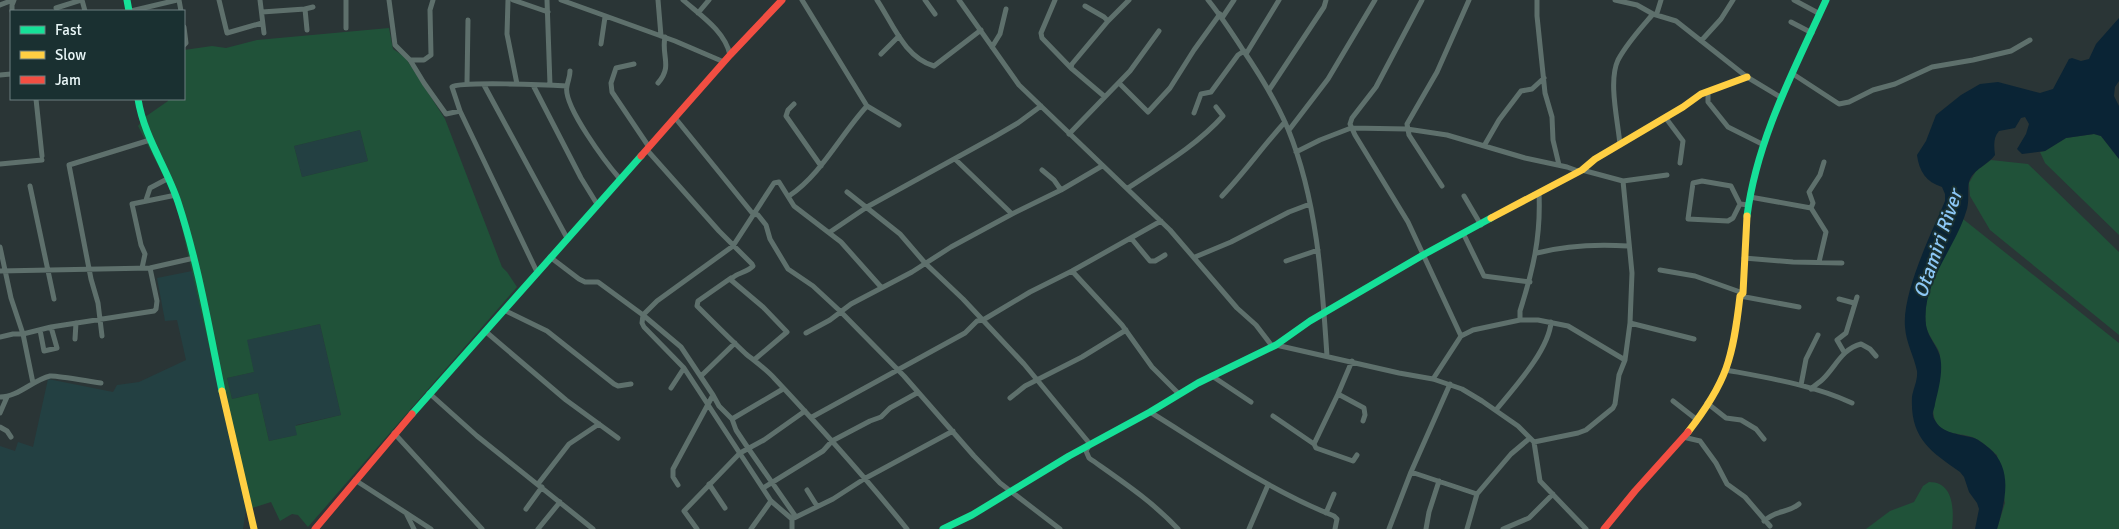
<svg xmlns="http://www.w3.org/2000/svg" width="2119" height="529" font-family="Signika,sans-serif">
	<style>
		.built { fill: #234042 }
		.green { fill: #205239; fill-rule: evenodd }
		.water { fill: #0a2435 }
		.lines { fill: none; stroke-linecap: round; stroke-linejoin: round }
		.street { stroke: #5e706c; stroke-width: 5 }
		.fast { stroke: #16e098; stroke-width: 7 }
		.slow { stroke: #ffcf43; stroke-width: 7 }
		.jam { stroke: #f24e42; stroke-width: 7 }
		.labels { text-anchor: middle; dominant-baseline: central; stroke-width: 4; stroke-linejoin: round; paint-order: stroke }
		.water-label { font-size: 20px; font-style: italic; fill: #8cc7f5; stroke: #1a3031 }
	</style>
	<rect width="100%" height="100%" fill="#2a3536"/>
	<path class="built" d="M 360,130 L 368,161 L 302,177 L 294,146 Z
		M 192,271 L 246,510 L 243,529 L 0,529 L 0,446 L 15,451 L 18,442 L 33,447 L 48,379 L 113,392 L 117,385 L 139,382 L 186,360 L 177,320 L 165,321 L 157,278 Z
		M 320,324 L 341,415 L 296,425 L 298,435 L 269,441 L 258,393 L 232,399 L 227,378 L 254,372 L 246,340 Z"/>
	<path class="green" d="M 389,28 L 393,49 L 405,57 L 445,119 L 502,267 L 507,272 L 517,287 L 308,527 L 298,515 L 292,514 L 280,521 L 271,502 L 246,510 L 179,215 L 172,193 L 138,126 L 145,117 L 168,101 L 168,99 L 184,99 L 184,50 L 212,46 L 226,48 L 257,40 ZM 360,130 L 368,161 L 302,177 L 294,146 ZM 320,324 L 341,415 L 295,426 L 297,435 L 269,441 L 258,393 L 232,399 L 227,378 L 254,372 L 247,340 Z
		M 2094,134 L 2101,136 L 2119,159 L 2119,235 L 2045,163 L 2040,152 L 2045,151 L 2066,138 Z
		M 1991,160 L 2028,164 L 2119,252 L 2119,335 L 1990,230 L 1970,196 L 1969,183 L 1976,171 Z
		M 1963,219 L 2119,343 L 2119,529 L 1997,529 L 2005,503 L 1997,455 C 1990,449 1981,440 1972,437 C 1960,433 1946,435 1937,424 C 1927,410 1940,374 1940,356 C 1940,348 1928,337 1926,326 C 1920,290 1950,250 1963,219 Z
		M 1929,482 C 1954,482 1954,510 1952,529 L 1866,529 L 1890,511 L 1914,502 L 1923,486 Z"/>
	<path class="water" d="M 2119,18 L 2119,81 L 2115,87 L 2114,96 L 2119,106 L 2119,159 L 2101,136 L 2094,134 L 2066,138 L 2045,151 L 2022,154 L 2017,149 L 2026,134 L 2029,124 L 2025,117 L 2021,118 L 2015,128 L 1999,131 C 1993,138 1994,146 1995,155 C 1988,165 1973,169 1969,182 C 1967,189 1970,202 1966,212 C 1955,249 1921,283 1926,325 C 1928,339 1941,349 1941,363 C 1942,377 1938,391 1935,404 C 1935,407 1932,412 1933,415 C 1933,418 1935,420 1936,422 C 1943,433 1958,434 1970,437 C 1977,438 1984,444 1989,448 C 2014,469 2005,502 1997,529 L 1975,529 L 1979,509 L 1977,503 L 1969,492 L 1964,477 L 1960,472 C 1930,451 1910,438 1912,397 C 1913,389 1918,380 1917,371 C 1914,356 1906,343 1905,327 C 1902,293 1931,234 1945,201 L 1945,194 L 1942,187 C 1926,182 1919,171 1917,155 L 1926,141 L 1936,115 L 1961,95 L 1980,84 L 1998,82 L 2040,93 L 2053,89 L 2069,59 L 2072,58 L 2081,61 L 2089,59 L 2096,44 Z"/>
	<g class="lines">
		<path class="street" d="M 82,0 L 85,11
			M 179,0 L 181,11
			M 219,0 L 227,33 L 262,23
			M 260,0 L 264,33
			M 346,0 L 346,28
			M 389,0 L 395,45 L 410,60 L 424,83 L 446,114 L 460,111
			M 508,0 L 507,34 L 517,84
			M 513,0 L 548,12
			M 547,0 L 550,85
			M 561,0 L 675,41 L 724,62
			M 658,0 L 661,36
			M 683,0 C 700,15 725,31 730,55
			M 802,0 L 867,106 L 899,125
			M 877,0 C 893,24 904,57 934,66 L 981,30
			M 925,0 L 935,14
			M 959,0 L 1019,85 L 1170,230 L 1237,308 L 1256,325 L 1272,346
			M 1055,0 L 1041,33 L 1042,38 L 1071,68 L 1104,96
			M 1208,0 C 1221,16 1232,33 1243,50 C 1260,75 1276,101 1288,129 C 1317,200 1322,280 1327,356
			M 1422,0 L 1376,87 L 1352,118 L 1350,124 L 1355,135 L 1408,222 L 1461,336
			M 1537,0 L 1537,16 L 1545,93 L 1552,117 L 1553,140 L 1559,165
			M 1615,0 L 1637,5 L 1653,14 L 1676,21 L 1747,77 L 1782,98
			M 1794,0 L 1820,14
			M 0,5 L 13,0
			M 1085,6 L 1104,17 L 1108,21 L 1129,0
			M 56,8 L 81,0
			M 305,9 L 313,7
			M 12,11 L 12,5 L 14,0
			M 131,11 L 177,0
			M 262,12 L 305,9 L 307,30
			M 698,13 L 709,0
			M 1657,13 L 1661,0
			M 1222,18 L 1234,0
			M 1791,22 L 1812,33
			M 184,27 L 186,43 L 184,45
			M 1701,41 L 1721,19 L 1733,0
			M 601,44 L 605,17
			M 992,47 L 1000,34 L 1006,9
			M 881,54 L 899,36
			M 1246,54 L 1279,0
			M 410,60 L 424,60 L 431,55 L 430,10 L 433,0
			M 634,64 L 616,68 L 611,83 L 612,92 L 649,147
			M 1071,68 L 1072,64 L 1108,21
			M 570,71 C 570,77 568,80 567,86 C 562,105 607,164 620,179
			M 1793,74 L 1839,104 L 1849,102 L 1873,90 L 1895,84 L 1932,67 L 1973,60 L 2011,51 L 2030,40
			M 0,75 L 11,74
			M 467,83 L 468,20
			M 658,83 C 673,66 661,56 665,37
			M 1119,83 L 1148,112 L 1170,88 L 1194,50 L 1220,14
			M 484,85 L 567,238
			M 533,85 L 581,178 L 597,204
			M 1269,90 L 1324,7 L 1326,0
			M 1708,92 L 1708,102 L 1728,127 L 1764,145
			M 36,99 L 42,156
			M 794,104 L 788,110 L 786,116 L 821,166
			M 1194,113 L 1201,94 L 1211,92 L 1238,55 L 1244,51
			M 1665,117 L 1683,141 L 1680,163
			M 676,119 L 753,214 L 758,215 L 766,225 L 770,239 L 788,269 L 813,286 L 840,311 L 904,376 L 974,456 L 1000,483 L 1060,529
			M 1289,130 L 1328,79 L 1375,0
			M 1069,134 L 1130,71 L 1159,31
			M 1620,145 C 1618,121 1608,81 1618,60 C 1627,43 1641,28 1653,14
			M 1484,146 L 1499,120 L 1521,91 L 1532,89 L 1544,78
			M 647,150 L 719,231 L 752,264 L 753,266 C 747,273 734,273 731,280 L 763,307 L 787,332 L 754,360
			M 1296,152 L 1320,140 L 1351,128 L 1407,129 L 1447,135 L 1525,158 L 1567,167 L 1578,171
			M 955,159 L 1012,214
			M 0,164 L 42,160
			M 1042,170 L 1054,180 L 1061,190
			M 1582,170 L 1623,181 L 1667,175
			M 30,186 L 54,299
			M 1442,186 L 1409,135 L 1407,124 L 1437,72 L 1469,0
			M 1128,188 C 1161,166 1196,146 1223,116 L 1216,107
			M 847,192 L 900,234 L 925,263 L 963,299 L 1024,364 L 1090,444 L 1086,451 L 1089,458 C 1120,480 1152,501 1178,529
			M 789,196 C 821,175 841,134 867,106
			M 1222,196 C 1245,172 1263,146 1285,122
			M 1464,196 L 1481,225
			M 1750,197 L 1811,208
			M 146,200 L 150,188 L 169,178
			M 1740,204 L 1733,218 L 1728,221 L 1688,219 L 1693,183 L 1702,181 L 1731,186 L 1740,204 L 1749,205
			M 830,232 L 867,207 L 994,137 L 1018,123 L 1041,106
			M 1463,233 L 1484,276 L 1530,282
			M 1131,238 L 1150,261 L 1155,261 L 1165,255
			M 0,247 L 11,298 L 23,334 L 33,383
			M 1537,253 C 1568,245 1596,244 1628,246
			M 550,257 L 579,279 L 585,282 L 598,282 L 643,315 L 642,323 L 644,327 L 684,368 L 771,501 L 792,519 L 792,529
			M 1195,257 L 1231,242 L 1289,212 L 1310,204
			M 1744,258 L 1793,262 L 1842,263
			M 1286,261 L 1318,250
			M 1819,262 L 1826,232 L 1811,208 L 1813,203 L 1809,192 L 1820,175 L 1824,162
			M 142,268 L 145,254 L 141,245 L 132,204 L 176,195
			M 1660,270 L 1695,276 L 1743,293
			M 0,271 L 150,268 L 194,258
			M 1072,271 L 1122,325 L 1152,367 L 1179,394
			M 537,272 L 460,111 L 452,87 C 460,81 550,85 567,86
			M 731,278 L 698,301 L 697,306 C 713,322 729,338 746,354 C 756,362 767,370 775,379 C 821,428 865,477 907,529
			M 1740,296 L 1799,307
			M 1839,299 L 1854,303
			M 504,310 L 547,331 L 614,384 L 618,386 L 631,384
			M 1520,320 L 1520,311 C 1533,270 1541,237 1539,193
			M 1630,323 L 1694,339
			M 40,330 L 44,351 L 57,348 L 51,327
			M 485,331 L 566,400 L 618,438
			M 806,333 L 830,320 L 851,304 L 912,272 L 951,247 L 1012,214 L 1061,190 L 1102,166
			M 102,336 L 98,303 L 91,279 L 69,165 L 150,140
			M 0,337 L 13,334 L 23,334 L 51,327 L 154,311 L 156,309 L 157,301 L 150,268
			M 75,339 L 76,323
			M 1276,345 L 1399,373 L 1433,379 L 1462,389 L 1482,401 L 1518,426 L 1534,442 L 1540,481 L 1586,529
			M 1844,352 L 1837,340 L 1846,333 L 1857,297
			M 1726,370 C 1769,378 1813,385 1852,403
			M 701,376 L 735,343
			M 1212,376 L 1251,402
			M 1433,379 L 1461,336 L 1473,330 L 1520,320 L 1538,320 L 1568,326 L 1625,360
			M 1801,385 L 1806,359 L 1818,335
			M 671,388 L 684,368
			M 1811,389 C 1815,385 1820,382 1823,379 C 1836,366 1842,349 1861,344 L 1870,349 L 1876,356
			M 429,393 L 477,436 L 593,529
			M 1338,394 L 1364,408 L 1365,415 L 1363,421
			M 713,395 L 719,406 L 732,419 L 736,430 L 748,448 L 796,517
			M 0,397 C 18,397 33,380 50,376 C 56,375 92,382 101,383
			M 1010,398 L 1025,386 L 1082,357 L 1126,330
			M 1673,401 L 1696,419
			M 1707,403 L 1726,418 L 1741,420 L 1756,429 L 1764,439
			M 1496,410 C 1514,388 1549,350 1551,322
			M 1150,412 C 1210,449 1269,490 1334,516 L 1337,519 L 1335,529
			M 0,413 L 7,397
			M 1273,416 L 1314,444 L 1316,448 L 1353,461 L 1357,455
			M 812,417 L 965,333 L 977,321 L 983,320 L 1030,292 L 1072,271 L 1161,221
			M 732,419 L 783,389
			M 0,427 L 7,431 L 11,437
			M 394,433 L 482,529
			M 1683,437 L 1700,441 L 1716,463 L 1727,484 L 1745,497 L 1770,526
			M 1534,442 L 1578,433 L 1586,430 L 1613,408 L 1615,404 L 1619,375 L 1625,360 L 1630,323 L 1632,273 L 1623,181
			M 1314,444 L 1338,394 L 1352,361
			M 1411,472 L 1477,494
			M 355,480 L 431,529
			M 538,484 L 569,444 L 599,424
			M 709,484 L 725,508
			M 678,485 L 673,477 L 673,469 L 713,395 L 681,347 L 643,315 L 657,301 L 733,246 L 774,183 L 779,182 L 794,206 L 841,242 L 881,287
			M 763,488 L 823,451 L 832,441 L 870,421 L 881,417 L 890,408 L 917,393
			M 807,490 L 817,506
			M 526,509 L 542,487
			M 406,513 L 414,529
			M 1326,513 L 1334,494
			M 792,519 L 833,499 L 864,479 L 953,431
			M 1764,521 C 1777,509 1787,514 1799,504
			M 538,529 L 560,502
			M 697,529 L 684,511 L 740,453 L 764,440 L 805,411
			M 751,529 L 771,501
			M 1249,529 L 1268,485
			M 1389,529 L 1411,472 L 1450,384
			M 1426,529 L 1429,512 L 1439,481
			M 1467,529 L 1477,494 L 1511,454 L 1530,438
			M 1503,529 L 1529,518 L 1553,494"/>
		<path class="fast" d="M 127,0 L 129,11
			M 138,99 C 144,137 166,166 178,202 C 198,263 209,328 222,391
			M 1747,216 C 1757,139 1794,70 1826,0
			M 412,414 L 641,156
			M 943,529 L 972,515 L 1069,456 L 1150,412 L 1198,383 L 1276,345 L 1310,321 L 1423,255 L 1491,218"/>
		<path class="slow" d="M 1491,218 L 1582,170 L 1595,159 L 1683,107 L 1701,94 L 1747,77
			M 222,391 L 254,529
			M 1688,432 C 1727,382 1733,358 1740,296 L 1743,293 L 1747,216"/>
		<path class="jam" d="M 641,156 L 730,55 L 782,0
			M 315,529 L 412,414
			M 1604,529 L 1635,491 L 1688,432"/>
	</g>
	<g class="labels">
		<g class="water-label">
			<text transform="translate(1938 244) rotate(-71)">Otamiri River</text>
		</g>
	</g>
	<rect x="10" y="10" width="175" height="90" fill="#1a3031" stroke="#6d7f80"/>
	<rect x="20" y="26" width="25" height="8" fill="#16e098" stroke="#6d7f80"/>
	<text x="55" y="35" font-size="15" fill="#e9f6f7">Fast</text>
	<rect x="20" y="51" width="25" height="8" fill="#ffcf43" stroke="#6d7f80"/>
	<text x="55" y="60" font-size="15" fill="#e9f6f7">Slow</text>
	<rect x="20" y="76" width="25" height="8" fill="#f24e42" stroke="#6d7f80"/>
	<text x="55" y="85" font-size="15" fill="#e9f6f7">Jam</text>
</svg>
